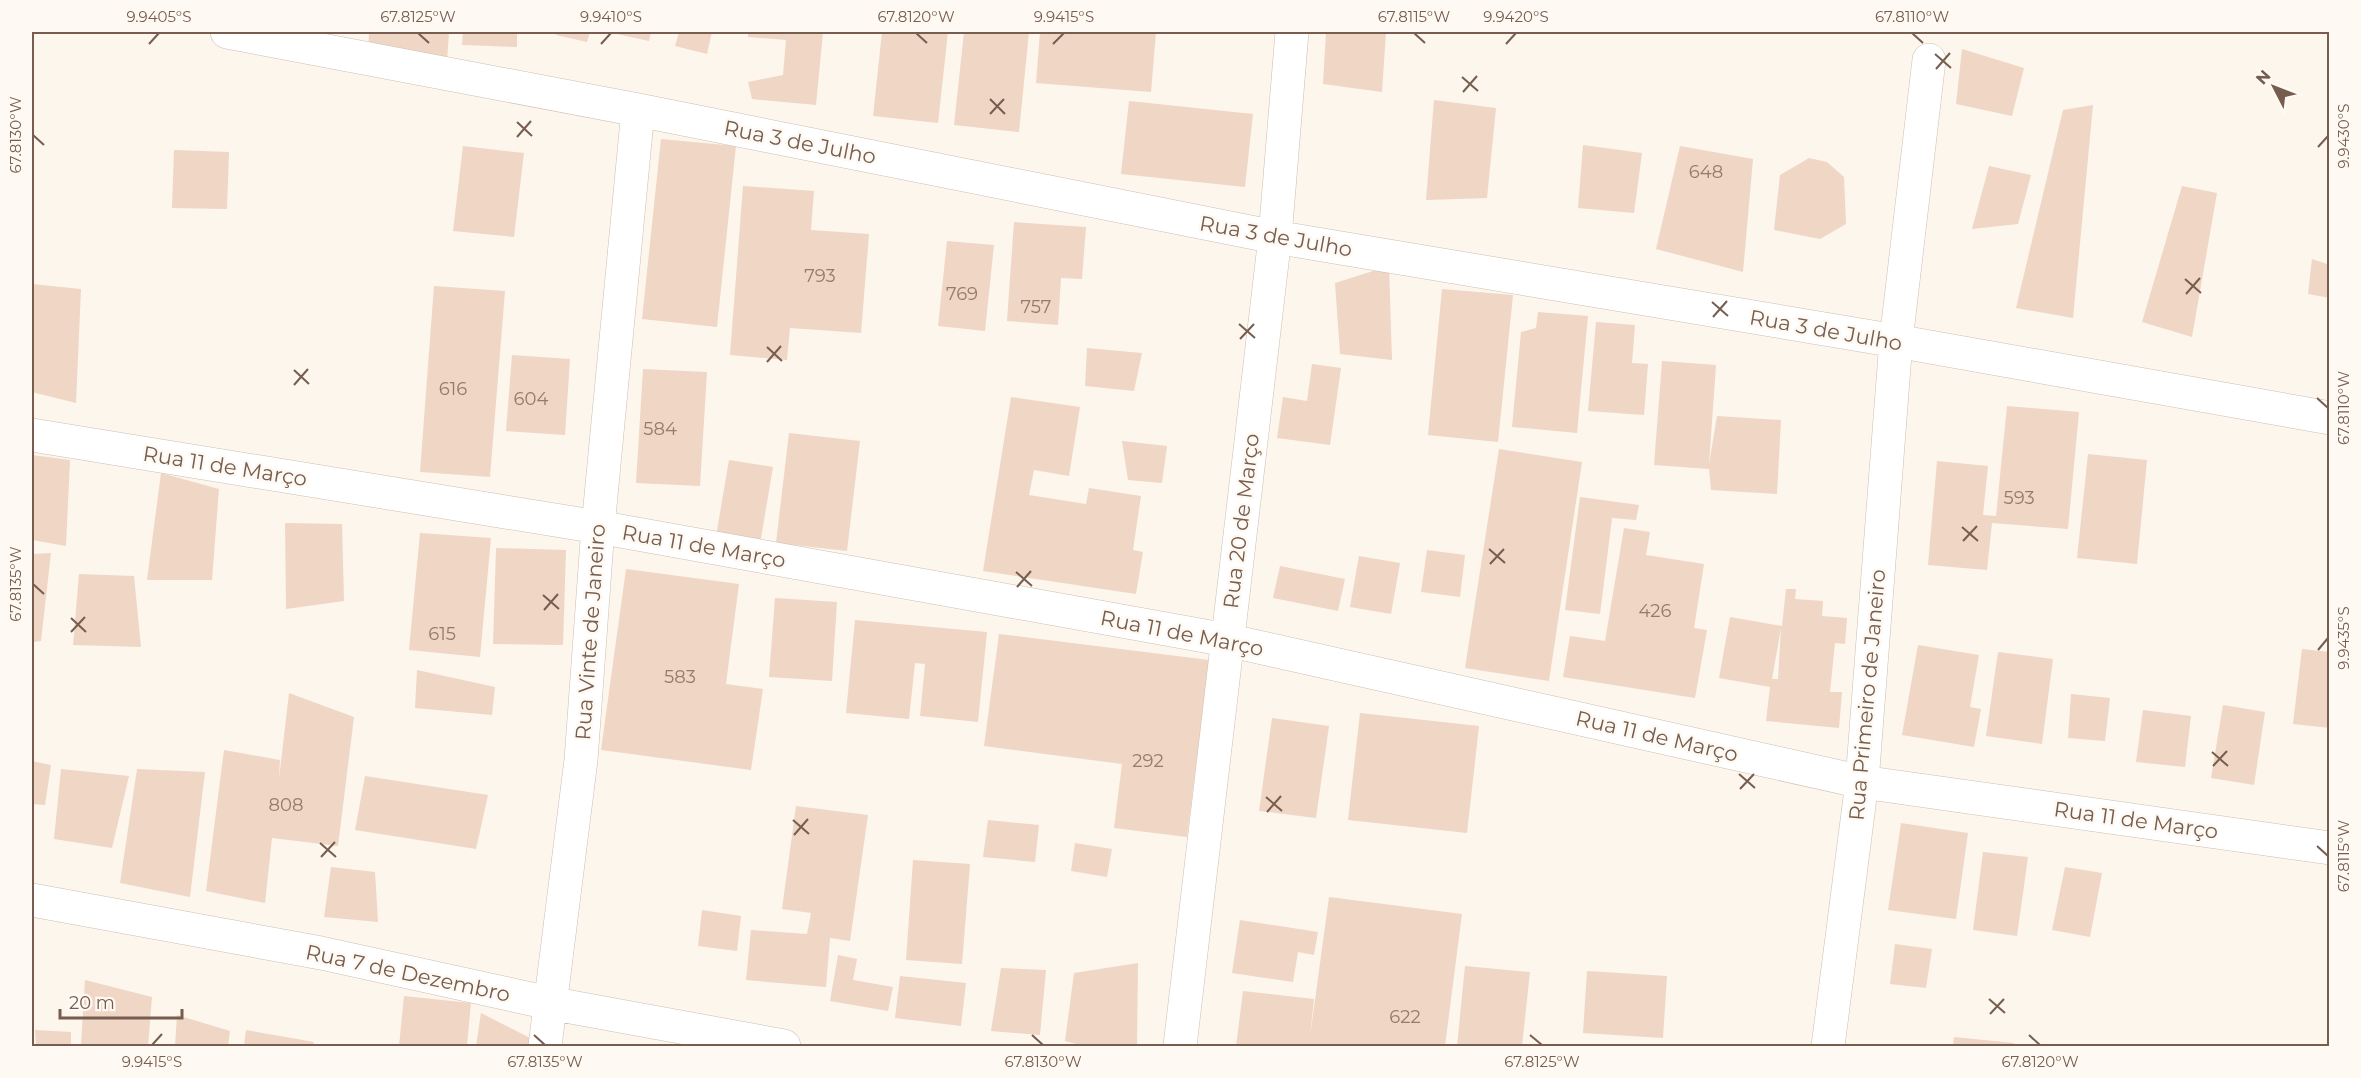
<svg xmlns="http://www.w3.org/2000/svg" width="2361" height="1078" font-family="Montserrat,sans-serif">
	<style>
		.building { fill: #f0d6c5; fill-rule: evenodd }
		.lines { fill: none; stroke-linecap: round; stroke-linejoin: round }
		.minor-casing { stroke: #cebeb1; stroke-width: 34 }
		.minor { stroke: #fff; stroke-width: 33 }
		.ticks { fill: none; stroke: #775d4f; stroke-width: 2 }
		.labels { text-anchor: middle; dominant-baseline: central; stroke-width: 5; stroke-linejoin: round; paint-order: stroke }
		.number-label { font-size: 18px; fill: #957b6c }
		.street-label { font-size: 21px; fill: #775d4f; stroke: #fefaf3 }
		.neatline { fill: none; stroke: #775d4f; stroke-width: 2 }
		.ticks-label { font-size: 15px; text-anchor: middle; fill: #775d4f }
	</style>
	<rect width="100%" height="100%" fill="#fcf6ec"/>
	<path class="building" d="M 369,32 L 449,32 L 447,61 L 368,55 Z
		M 463,32 L 517,32 L 517,47 L 462,45 Z
		M 557,32 L 590,32 L 587,42 L 556,35 Z
		M 618,32 L 651,32 L 649,41 L 617,34 Z
		M 679,32 L 712,32 L 707,54 L 675,46 Z
		M 748,32 L 823,32 L 816,105 L 752,99 L 748,82 L 783,75 L 786,40 L 748,37 Z
		M 882,32 L 948,32 L 938,123 L 873,116 Z
		M 964,32 L 1029,32 L 1019,132 L 954,125 Z
		M 1040,32 L 1156,32 L 1151,92 L 1036,83 Z
		M 1326,32 L 1386,32 L 1382,92 L 1323,84 Z
		M 1962,49 L 2024,68 L 2012,116 L 1956,104 Z
		M 1434,100 L 1496,108 L 1487,198 L 1426,200 Z
		M 1129,101 L 1253,114 L 1245,187 L 1121,174 Z
		M 2093,105 L 2073,318 L 2016,308 L 2063,110 Z
		M 661,139 L 736,146 L 717,327 L 642,319 Z
		M 1583,145 L 1642,153 L 1634,213 L 1578,208 Z
		M 463,146 L 524,153 L 514,237 L 453,231 Z
		M 1680,146 L 1753,159 L 1743,272 L 1656,249 Z
		M 174,150 L 229,152 L 227,209 L 172,208 Z
		M 1809,158 L 1827,162 L 1844,177 L 1846,224 L 1820,239 L 1774,230 L 1780,175 Z
		M 1989,166 L 2031,175 L 2018,224 L 1972,229 Z
		M 743,186 L 814,191 L 811,230 L 869,234 L 861,333 L 790,328 L 787,360 L 730,355 Z
		M 2182,186 L 2217,193 L 2192,337 L 2142,322 Z
		M 1014,222 L 1086,227 L 1082,279 L 1061,278 L 1058,325 L 1007,321 Z
		M 947,241 L 994,245 L 985,331 L 938,326 Z
		M 2312,259 L 2330,265 L 2330,298 L 2308,294 Z
		M 1389,266 L 1392,360 L 1340,354 L 1335,283 Z
		M 32,284 L 81,289 L 76,403 L 32,392 Z
		M 434,286 L 505,291 L 490,477 L 420,472 Z
		M 1442,289 L 1513,295 L 1498,442 L 1428,435 Z
		M 1538,312 L 1588,316 L 1577,433 L 1512,427 L 1521,332 L 1536,328 Z
		M 1596,322 L 1635,325 L 1632,363 L 1648,364 L 1644,415 L 1588,411 Z
		M 1087,348 L 1142,353 L 1134,391 L 1085,386 Z
		M 512,355 L 570,359 L 565,435 L 506,431 Z
		M 1662,361 L 1716,365 L 1709,464 L 1717,416 L 1781,420 L 1777,494 L 1711,490 L 1709,469 L 1654,465 Z
		M 1312,364 L 1341,368 L 1330,445 L 1277,438 L 1283,397 L 1307,401 Z
		M 643,369 L 707,372 L 700,486 L 636,483 Z
		M 1011,397 L 1080,407 L 1069,476 L 1034,470 L 1029,495 L 1086,504 L 1089,488 L 1141,496 L 1133,550 L 1143,552 L 1136,594 L 983,571 Z
		M 2007,406 L 2079,412 L 2068,529 L 1992,523 L 1987,570 L 1928,565 L 1937,461 L 1988,466 L 1983,515 L 1996,516 Z
		M 789,433 L 860,441 L 847,551 L 776,543 Z
		M 1122,441 L 1167,446 L 1162,483 L 1128,480 Z
		M 1499,449 L 1582,462 L 1549,681 L 1465,668 Z
		M 2088,454 L 2147,460 L 2137,564 L 2077,558 Z
		M 32,455 L 70,460 L 66,546 L 32,540 Z
		M 729,460 L 773,467 L 759,550 L 715,542 Z
		M 161,473 L 219,489 L 212,580 L 147,580 Z
		M 1580,497 L 1639,505 L 1636,520 L 1612,518 L 1600,614 L 1565,610 Z
		M 285,523 L 342,524 L 344,601 L 286,609 Z
		M 1624,528 L 1650,532 L 1646,555 L 1704,564 L 1694,628 L 1707,630 L 1695,698 L 1563,677 L 1570,636 L 1605,641 Z
		M 420,533 L 491,538 L 480,657 L 409,650 Z
		M 496,548 L 566,550 L 563,645 L 493,644 Z
		M 1427,550 L 1465,555 L 1460,597 L 1421,592 Z
		M 51,553 L 41,641 L 32,642 L 32,554 Z
		M 1359,556 L 1400,563 L 1391,614 L 1350,607 Z
		M 1280,566 L 1345,579 L 1338,611 L 1273,598 Z
		M 626,569 L 739,584 L 726,684 L 763,689 L 751,770 L 601,750 Z
		M 79,574 L 134,576 L 141,647 L 73,645 Z
		M 1786,589 L 1796,589 L 1795,599 L 1823,601 L 1822,616 L 1847,618 L 1845,644 L 1835,643 L 1830,692 L 1842,692 L 1839,728 L 1766,721 L 1770,687 L 1719,678 L 1730,617 L 1782,626 ZM 1781,628 L 1778,679 L 1772,679 Z
		M 775,598 L 837,602 L 832,681 L 769,677 Z
		M 855,620 L 987,632 L 978,722 L 920,716 L 925,664 L 915,663 L 909,719 L 846,713 Z
		M 999,634 L 1209,660 L 1187,837 L 1114,828 L 1122,764 L 984,746 Z
		M 1918,645 L 1979,655 L 1970,707 L 1981,709 L 1974,747 L 1902,735 Z
		M 2302,649 L 2330,652 L 2330,728 L 2293,724 Z
		M 1998,652 L 2053,659 L 2042,744 L 1986,736 Z
		M 417,670 L 495,687 L 492,715 L 415,708 Z
		M 289,693 L 354,717 L 338,846 L 272,838 L 265,903 L 206,891 L 224,750 L 280,760 L 279,779 Z
		M 2071,694 L 2110,698 L 2105,741 L 2068,738 Z
		M 2223,705 L 2265,712 L 2254,785 L 2211,778 Z
		M 2143,710 L 2191,716 L 2185,767 L 2136,762 Z
		M 1360,713 L 1479,726 L 1467,833 L 1348,820 Z
		M 1272,718 L 1329,726 L 1316,818 L 1259,811 Z
		M 32,761 L 51,765 L 45,805 L 32,804 Z
		M 61,769 L 129,776 L 112,848 L 54,839 Z
		M 137,769 L 205,772 L 190,897 L 120,883 Z
		M 365,776 L 488,795 L 476,849 L 355,830 Z
		M 796,806 L 868,815 L 850,941 L 830,938 L 826,987 L 746,980 L 751,930 L 807,934 L 811,913 L 782,909 Z
		M 988,820 L 1039,825 L 1035,862 L 983,857 Z
		M 1901,823 L 1968,833 L 1956,919 L 1888,910 Z
		M 1075,843 L 1112,849 L 1107,877 L 1071,871 Z
		M 1983,852 L 2028,857 L 2017,936 L 1973,930 Z
		M 913,860 L 970,864 L 962,964 L 906,960 Z
		M 331,867 L 375,872 L 378,922 L 324,917 Z
		M 2065,867 L 2102,873 L 2090,937 L 2052,930 Z
		M 1329,897 L 1462,914 L 1445,1046 L 1236,1046 L 1243,991 L 1314,999 L 1310,1037 Z
		M 702,910 L 741,916 L 737,951 L 698,946 Z
		M 1240,920 L 1318,932 L 1314,955 L 1298,952 L 1293,982 L 1232,973 Z
		M 1895,944 L 1932,949 L 1926,988 L 1890,984 Z
		M 838,955 L 857,959 L 853,980 L 893,987 L 888,1011 L 830,1001 Z
		M 1138,963 L 1137,1046 L 1084,1046 L 1065,1041 L 1074,973 Z
		M 1465,966 L 1530,972 L 1522,1046 L 1457,1046 Z
		M 1001,968 L 1046,970 L 1040,1035 L 991,1031 Z
		M 1587,971 L 1667,976 L 1663,1038 L 1583,1033 Z
		M 900,976 L 966,983 L 961,1026 L 895,1018 Z
		M 85,980 L 152,997 L 148,1046 L 81,1046 Z
		M 404,996 L 471,1003 L 467,1046 L 399,1046 Z
		M 481,1013 L 536,1041 L 535,1046 L 476,1046 Z
		M 177,1015 L 230,1031 L 228,1046 L 175,1046 Z
		M 35,1030 L 71,1032 L 71,1046 L 36,1046 Z
		M 246,1030 L 314,1042 L 313,1046 L 244,1046 Z
		M 1954,1037 L 2014,1043 L 2014,1046 L 1953,1046 Z"/>
	<g class="lines">
		<g class="minor-casing">
			<path id="minor" d="M 227,32 L 638,110 L 1275,237 L 1896,341 L 2330,418
				M 32,435 L 598,527 L 1227,640 L 1862,782 L 2330,848
				M 32,900 L 321,953 L 549,1003 L 784,1046
				M 545,1046 L 581,760 L 598,527 L 638,110
				M 1180,1046 L 1275,237 L 1292,32
				M 1828,1046 L 1862,782 L 1896,341 L 1929,60"/>
		</g>
		<use href="#minor" class="minor"/>
	</g>
	<path class="ticks" d="M 418,33 L 429,43M 916,33 L 927,43M 1414,33 L 1425,43M 1912,33 L 1923,43M 149,44 L 159,33M 601,44 L 611,33M 1053,44 L 1064,33M 1506,44 L 1516,33M 1935,54 L 1951,68M 1936,69 L 1950,53M 1462,77 L 1478,91M 1463,92 L 1477,76M 990,99 L 1005,114M 990,114 L 1004,99M 517,122 L 532,136M 33,135 L 44,145M 517,137 L 531,121M 2318,147 L 2328,136M 2185,279 L 2201,293M 2186,294 L 2200,278M 1712,302 L 1728,316M 1713,317 L 1727,301M 1239,324 L 1255,338M 1240,339 L 1254,324M 767,347 L 782,361M 767,362 L 781,346M 294,370 L 309,384M 294,385 L 308,369M 2317,398 L 2328,408M 1962,527 L 1978,541M 1963,541 L 1977,526M 1489,549 L 1505,563M 1490,564 L 1504,549M 1016,572 L 1032,586M 33,584 L 44,594M 1017,587 L 1031,571M 543,595 L 559,609M 544,610 L 558,594M 71,618 L 86,632M 71,632 L 85,617M 2318,650 L 2328,638M 2212,752 L 2228,766M 2213,766 L 2227,751M 1739,774 L 1755,788M 1740,789 L 1754,774M 1266,797 L 1282,811M 1267,812 L 1281,796M 793,820 L 809,834M 794,835 L 808,819M 320,843 L 336,857M 2317,846 L 2328,856M 321,857 L 335,842M 1989,999 L 2005,1013M 1990,1014 L 2004,999M 534,1035 L 545,1045M 1032,1035 L 1043,1045M 1530,1035 L 1542,1045M 2029,1035 L 2040,1045M 152,1045 L 162,1034"/>
	<g class="labels">
		<g class="number-label">
			<text x="1706" y="172">648</text>
			<text x="820" y="276">793</text>
			<text x="962" y="294">769</text>
			<text x="1036" y="307">757</text>
			<text x="453" y="389">616</text>
			<text x="531" y="399">604</text>
			<text x="660" y="429">584</text>
			<text x="2019" y="498">593</text>
			<text x="1655" y="611">426</text>
			<text x="442" y="634">615</text>
			<text x="680" y="677">583</text>
			<text x="1148" y="761">292</text>
			<text x="286" y="805">808</text>
			<text x="1405" y="1017">622</text>
		</g>
		<g class="street-label">
			<text transform="translate(800 142) rotate(11)">Rua 3 de Julho</text>
			<text transform="translate(1276 236) rotate(10)">Rua 3 de Julho</text>
			<text transform="translate(1826 330) rotate(10)">Rua 3 de Julho</text>
			<text transform="translate(225 466) rotate(9)">Rua 11 de Março</text>
			<text transform="translate(1241 521) rotate(-83)">Rua 20 de Março</text>
			<text transform="translate(704 546) rotate(10)">Rua 11 de Março</text>
			<text transform="translate(590 632) rotate(-86)">Rua Vinte de Janeiro</text>
			<text transform="translate(1182 633) rotate(11)">Rua 11 de Março</text>
			<text transform="translate(1867 695) rotate(-85)">Rua Primeiro de Janeiro</text>
			<text transform="translate(1657 736) rotate(13)">Rua 11 de Março</text>
			<text transform="translate(2136 820) rotate(8)">Rua 11 de Março</text>
			<text transform="translate(408 973) rotate(12)">Rua 7 de Dezembro</text>
		</g>
	</g>
	<rect width="2361" height="1078" fill="none" stroke="#fefaf3" stroke-width="66"/>
	<g transform="translate(2274 87) rotate(312)" stroke="#fefaf3" stroke-width="4.5" paint-order="stroke">
	<path d="M0-4.5L10 22L0 15L-10 22Z" fill="#775d4f"/>
	<text y="-9" font-size="16" font-weight="bold" text-anchor="middle" fill="#775d4f">N</text>
	</g>
	<path d="M60 1009v9h122v-9" fill="none" stroke="#775d4f" stroke-width="3"/>
	<text x="69" y="1009" font-size="18" fill="#775d4f" stroke="#fefaf3" stroke-width="4.5" paint-order="stroke">20 m</text>
	<rect x="33" y="33" width="2295" height="1012" class="neatline"/>
	<g class="ticks-label">
		<text x="159" y="22">9.9405°S</text>
		<text x="418" y="22">67.8125°W</text>
		<text x="611" y="22">9.9410°S</text>
		<text x="916" y="22">67.8120°W</text>
		<text x="1064" y="22">9.9415°S</text>
		<text x="1414" y="22">67.8115°W</text>
		<text x="1516" y="22">9.9420°S</text>
		<text x="1912" y="22">67.8110°W</text>
		<text transform="translate(16 135) rotate(-90)" y="5">67.8130°W</text>
		<text transform="translate(2344 136) rotate(-90)" y="5">9.9430°S</text>
		<text transform="translate(2344 408) rotate(-90)" y="5">67.8110°W</text>
		<text transform="translate(16 584) rotate(-90)" y="5">67.8135°W</text>
		<text transform="translate(2344 638) rotate(-90)" y="5">9.9435°S</text>
		<text transform="translate(2344 856) rotate(-90)" y="5">67.8115°W</text>
		<text x="152" y="1067">9.9415°S</text>
		<text x="545" y="1067">67.8135°W</text>
		<text x="1043" y="1067">67.8130°W</text>
		<text x="1542" y="1067">67.8125°W</text>
		<text x="2040" y="1067">67.8120°W</text>
	</g>
</svg>
